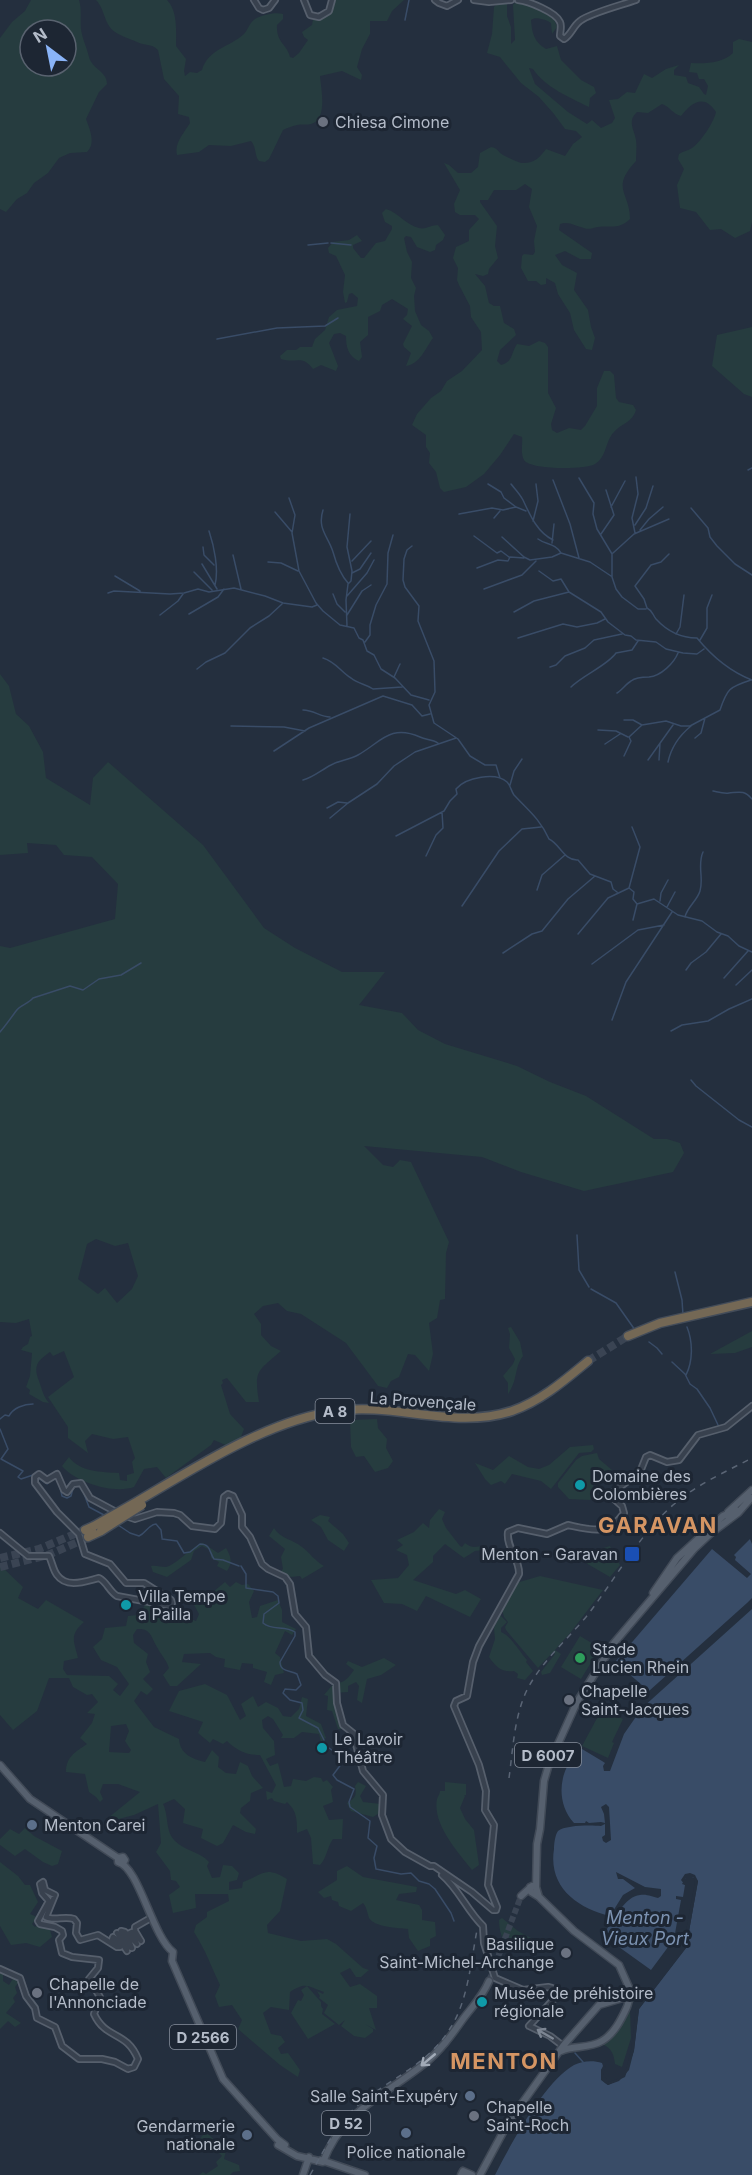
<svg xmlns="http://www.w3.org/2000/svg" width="752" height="2175" font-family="Inter,sans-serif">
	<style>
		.green { fill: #263c3f; fill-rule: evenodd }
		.water { fill: #394c67 }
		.pier { fill: #242f3e }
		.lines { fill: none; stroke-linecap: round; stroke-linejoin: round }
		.stream { stroke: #394c67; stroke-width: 1.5 }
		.major-tunnel { stroke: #3a4453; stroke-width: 6; stroke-dasharray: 6 3; stroke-linecap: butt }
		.highway-tunnel { stroke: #3a4453; stroke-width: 8; stroke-dasharray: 8 4; stroke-linecap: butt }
		.minor-casing { stroke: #565f6c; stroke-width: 8 }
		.major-casing { stroke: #414a57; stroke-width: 9 }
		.highway-casing { stroke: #434c59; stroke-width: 11 }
		.minor { stroke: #38414e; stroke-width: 4.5 }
		.major { stroke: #56606e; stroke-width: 6 }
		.highway { stroke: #746855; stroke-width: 8 }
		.rail { stroke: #5a6575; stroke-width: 1.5; stroke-dasharray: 6 6; stroke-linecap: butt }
		.highway-bridge-casing { stroke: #434c59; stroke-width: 11; stroke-linecap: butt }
		.highway-bridge { stroke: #746855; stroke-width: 8 }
		.oneway { stroke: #7c8592 }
		.oneway2 { stroke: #a1aab7 }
		.worship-dot { fill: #6b7280; stroke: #1d2633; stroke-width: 2 }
		.culture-dot { fill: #0f9aa8; stroke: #1d2633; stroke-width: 2 }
		.transit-dot { fill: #1a4fb4; stroke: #1d2633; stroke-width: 2 }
		.leisure-dot { fill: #2e9e5b; stroke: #1d2633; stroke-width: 2 }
		.service-dot { fill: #5c6f8a; stroke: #1d2633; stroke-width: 2 }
		.labels { text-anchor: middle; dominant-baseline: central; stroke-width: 6; stroke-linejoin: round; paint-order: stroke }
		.shield { fill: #1d2633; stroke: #878f9c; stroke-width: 1.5 }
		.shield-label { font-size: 15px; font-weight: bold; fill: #b4bcc9 }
		.poi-label { font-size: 16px; fill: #b4bcc9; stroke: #1d2633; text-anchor: start }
		.street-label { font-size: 16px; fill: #b4bcc9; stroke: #1d2633 }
		.water-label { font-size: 18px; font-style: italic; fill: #7c92b1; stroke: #1d2633 }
		.district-label { font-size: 22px; font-weight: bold; letter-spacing: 1.5px; fill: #d59563; stroke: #1d2633 }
	</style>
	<rect width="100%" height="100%" fill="#242f3e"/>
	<path class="green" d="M 31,0 L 79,0 C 82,9 80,19 81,29 C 82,38 87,48 89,57 C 92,69 107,71 107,84 L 99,92 L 86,119 C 90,130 96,143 87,152 L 70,153 L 59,158 L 48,173 L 34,183 L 27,193 L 17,199 L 6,212 L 0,209 L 0,38 L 12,22 L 25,11 ZM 30,30 L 66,30 L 66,66 L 30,66 Z
		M 96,0 L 167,0 C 178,11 176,32 176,46 L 186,59 L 184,71 L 185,76 L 190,72 L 197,73 L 202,70 C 208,49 230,47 244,34 C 248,30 249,23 255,19 C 262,15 275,12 283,14 L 283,19 L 277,25 C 276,43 287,44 290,57 L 293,58 L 299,53 L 308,40 L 304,37 L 302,32 L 312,25 L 313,20 C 326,20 331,11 336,0 L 404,0 L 392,11 L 387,21 L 370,21 L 370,34 L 362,49 L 357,67 L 362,75 L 361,80 L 342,71 L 320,76 C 321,88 328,120 311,124 C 307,125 301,124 297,125 C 292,126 287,128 283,130 L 269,159 L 265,162 L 259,161 C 254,155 257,148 251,141 L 231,146 L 209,145 L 199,152 L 177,155 C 174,143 184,133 190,123 L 189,117 L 178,114 L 179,96 L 164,79 L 158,50 C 151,43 145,46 137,42 C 130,39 121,36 115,32 C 104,25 105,9 96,0 Z
		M 517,1 L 529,4 L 554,19 L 557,27 L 552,34 L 551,23 C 547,20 535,16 531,20 C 532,33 534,42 546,49 L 557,46 L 561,60 L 581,80 L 594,87 L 596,93 L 590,98 L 589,107 C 569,97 546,88 533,69 L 529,68 L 535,84 L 568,112 L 587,124 L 592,120 L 601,128 L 612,123 L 615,118 L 609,100 L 618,99 L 627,92 L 635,93 L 644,74 L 652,78 L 666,69 L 679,65 L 674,70 L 674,75 L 686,77 L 688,83 L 699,87 L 704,94 L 706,95 L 708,86 L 704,79 L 699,79 L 697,73 L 689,72 L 691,63 C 705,64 723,63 733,53 L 733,42 L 739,39 L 752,42 L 752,222 L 750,231 L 735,238 L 721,229 L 710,230 L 696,212 L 680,208 L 677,185 L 684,169 L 678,159 L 679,154 C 683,151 688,151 692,148 C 701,142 714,122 716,112 C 704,93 691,103 681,116 C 673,114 670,107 662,104 L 648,113 L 637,112 C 627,121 634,129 636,140 C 637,147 636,154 636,161 C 610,189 630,192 630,219 C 619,230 611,225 598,227 C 592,228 589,230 584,228 C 575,226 569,221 560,224 L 559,230 L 592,253 L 591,259 L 580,259 L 565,251 L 555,255 L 562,265 L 577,273 L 574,290 L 588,310 L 591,327 L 595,338 L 592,350 L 586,349 L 574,330 L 570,313 L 558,294 L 555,283 L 546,278 L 546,284 L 541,285 L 536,281 L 528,281 L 521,268 L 522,256 L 524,254 L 533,255 L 535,252 L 534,241 L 537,226 L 529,207 L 532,189 L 525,184 L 516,190 L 494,190 L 488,200 L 480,200 L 480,202 L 497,226 L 495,246 L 498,258 L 489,269 L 488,274 L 483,276 L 475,274 L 485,286 L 489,303 L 494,306 L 500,306 L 504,323 L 514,329 L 516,335 L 500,350 L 497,361 L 501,365 C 513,362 511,353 517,344 L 529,346 L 539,341 L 545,343 L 548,347 L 548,393 L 556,408 L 551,424 L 552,430 L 557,433 L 569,428 L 581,430 L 585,426 L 597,406 L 597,388 L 604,371 L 610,371 L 614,375 L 616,398 L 619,402 L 633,405 L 636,410 C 632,423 622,423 614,432 C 605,441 607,457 595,464 C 585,470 530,470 524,460 C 520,453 523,444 522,437 L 514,434 L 500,455 L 484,474 L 466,487 L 444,492 L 440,488 L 436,472 L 429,463 L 430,453 L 426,447 L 426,435 L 412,425 L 417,414 L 431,398 L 441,391 L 447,381 L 462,371 L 482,350 L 481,332 L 471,317 L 470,306 L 459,285 L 457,280 L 458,268 L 453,258 L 456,247 L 469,241 L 469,230 L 479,219 L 475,215 L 460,215 L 455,212 L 454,204 L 460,190 L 444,163 L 449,165 L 458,173 L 471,173 L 478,167 L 480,153 L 491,147 C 498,148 498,152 503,155 C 509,158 515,161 521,163 C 534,164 539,158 546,149 L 565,156 L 573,144 L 582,137 L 576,131 L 565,129 L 554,114 L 539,97 L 521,83 L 500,57 L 487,53 L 492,34 L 494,7 L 498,3 L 507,3 L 507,16 L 511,27 L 511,44 L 515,40 L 513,5 Z
		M 386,209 C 399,213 406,225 419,228 C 425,230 431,225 438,225 L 445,235 L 443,240 L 436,245 L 435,250 L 430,252 L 417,247 L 411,237 L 406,236 L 404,238 L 407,252 L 412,262 L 411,278 L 416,288 L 414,296 L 415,311 L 421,325 L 429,331 L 433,338 C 425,349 420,364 406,366 L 411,353 L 404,347 L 403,344 L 412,326 L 403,319 L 407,315 L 408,309 L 392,299 L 382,305 L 380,311 L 368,317 L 368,335 L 360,342 L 362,357 L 359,361 C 348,356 346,347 346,336 L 340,333 L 334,334 L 329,343 L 338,366 L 336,371 L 321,365 L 313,369 C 302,354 296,364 281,359 L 280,356 L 287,350 L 296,350 L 300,347 L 312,347 L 315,339 L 325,330 L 329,317 L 337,310 L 357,306 L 358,298 L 352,293 L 349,294 L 347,302 L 345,303 L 343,292 L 345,275 L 336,256 L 329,253 L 328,248 L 333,242 L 349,240 L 357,235 L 362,241 L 353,245 L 353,248 L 361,258 L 364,258 L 376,243 L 385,241 L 392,229 L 392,226 L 385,222 L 382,213 Z
		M 752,327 L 752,397 L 744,394 L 712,366 L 717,335 Z
		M 0,674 L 9,686 L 16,714 L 29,726 L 43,752 L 46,778 L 90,805 L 93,778 L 108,762 L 203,845 L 264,928 L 295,948 L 342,972 L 385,972 L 359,1005 L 402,1013 L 418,1030 L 445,1044 L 517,1066 L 550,1082 L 586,1096 L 654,1139 L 667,1139 L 680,1143 L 684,1153 L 673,1172 L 584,1191 L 521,1172 L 482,1157 L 364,1146 L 383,1165 L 393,1167 L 400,1160 L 411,1162 L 449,1242 L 446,1253 L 445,1299 L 440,1300 L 437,1318 L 429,1323 L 433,1354 L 429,1371 L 415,1355 L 408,1354 L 399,1377 L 391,1381 L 387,1388 L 378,1386 L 346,1343 L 301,1314 L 287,1311 L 278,1303 L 263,1306 L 254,1314 L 261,1324 L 261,1335 L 271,1346 L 281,1351 C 257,1372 254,1370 259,1402 L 246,1402 L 227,1378 L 222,1380 L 223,1383 L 221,1385 L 230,1414 L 244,1429 L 239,1442 L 230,1447 L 214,1440 L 211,1445 L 166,1478 L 157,1467 L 144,1469 L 134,1487 C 114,1494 76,1483 62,1466 L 69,1457 C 80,1472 101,1472 119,1473 L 120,1480 L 127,1481 L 127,1475 L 134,1473 L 132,1462 L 135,1458 L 128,1437 L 113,1439 L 92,1434 L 85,1441 L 88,1453 L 68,1438 L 68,1427 L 48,1397 L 74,1377 L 64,1351 L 53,1356 L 50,1352 C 37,1361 33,1366 39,1381 C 42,1389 43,1396 49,1403 L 43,1402 L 29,1394 L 30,1390 L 26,1387 L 30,1376 L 32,1353 L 21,1350 L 23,1347 L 28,1344 L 30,1337 L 32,1336 L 29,1319 L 16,1323 L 0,1322 L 0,946 L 10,948 L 115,919 L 118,884 L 92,857 L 64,855 L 56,845 L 27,843 L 28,853 L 0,855 ZM 96,1239 L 115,1246 L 128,1243 L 138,1276 L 132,1289 L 117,1303 L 105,1288 L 98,1294 L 78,1279 L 87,1244 Z
		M 511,1327 L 520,1342 L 523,1356 C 514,1368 518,1380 508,1394 L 508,1383 L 503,1376 L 513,1364 L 515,1359 L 509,1348 L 510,1334 L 508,1328 Z
		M 752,1331 L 752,1347 L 735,1353 L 710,1354 Z
		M 377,1419 L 378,1428 L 387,1439 L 386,1448 L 393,1461 L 388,1468 L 375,1472 L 364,1456 L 356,1457 L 351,1447 L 350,1420 Z
		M 593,1445 L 594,1449 L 591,1452 L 579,1453 L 551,1489 L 541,1481 L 512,1474 L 505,1484 L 501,1481 L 491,1485 L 485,1479 L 475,1463 L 493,1470 L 509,1456 L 528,1467 L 539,1469 L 549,1465 L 570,1447 Z
		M 597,1453 L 599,1459 L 612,1470 L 605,1475 L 593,1477 L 593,1494 L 590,1500 L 569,1499 L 558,1487 L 558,1483 L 576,1460 L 582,1456 Z
		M 439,1509 L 445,1512 L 442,1519 L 446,1528 L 460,1546 L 462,1547 L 465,1543 C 473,1549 476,1547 484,1545 L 484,1550 L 475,1551 L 464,1558 L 445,1544 L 433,1556 L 433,1562 L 413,1580 L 456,1594 L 465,1590 L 481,1599 L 470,1617 L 426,1596 L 417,1611 L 402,1604 L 384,1603 L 371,1580 L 398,1578 L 409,1565 L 407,1555 L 396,1550 L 403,1545 L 397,1540 L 414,1532 L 423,1523 L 429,1528 L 430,1520 Z
		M 320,1515 L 330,1517 L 328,1521 L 343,1534 L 349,1543 L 344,1551 L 328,1540 L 321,1527 L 311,1520 Z
		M 274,1528 C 281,1539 292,1539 302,1547 C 310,1553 315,1561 324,1566 L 302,1579 L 300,1576 L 291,1577 L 280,1572 L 283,1569 L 281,1557 L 285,1549 L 269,1536 Z
		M 203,1543 L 218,1553 L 226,1548 C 231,1557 233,1562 227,1571 L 217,1566 L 219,1562 L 211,1558 L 210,1550 L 202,1546 L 194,1551 L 191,1560 L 167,1577 L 153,1572 L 151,1566 C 156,1565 161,1567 166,1567 C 175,1566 193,1545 203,1543 Z
		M 610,1546 L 620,1565 L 610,1577 L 579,1559 L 578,1553 L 593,1551 Z
		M 0,1565 L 23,1587 L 18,1598 L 38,1609 L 46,1600 L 84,1622 C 69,1635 74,1641 78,1658 L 64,1661 L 63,1669 L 67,1675 L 109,1676 L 118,1684 L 113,1690 L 120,1696 L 129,1684 L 117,1667 L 101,1660 L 93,1647 L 102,1639 L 105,1628 L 126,1626 L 128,1616 L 139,1615 L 147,1602 L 196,1621 L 199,1614 L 193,1603 L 201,1602 L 225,1582 L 230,1587 L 236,1582 L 242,1585 L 248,1584 L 254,1591 L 249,1602 L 252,1618 L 257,1617 L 260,1606 L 278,1600 L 282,1610 L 282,1622 L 296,1629 L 292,1635 L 285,1631 L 275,1653 L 280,1657 L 284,1673 L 275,1675 L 271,1685 L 264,1682 L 267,1672 L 253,1668 L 253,1664 L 242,1663 L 240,1670 L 224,1667 L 225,1659 L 216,1657 L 210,1653 L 184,1654 L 182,1662 L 201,1664 L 177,1686 L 170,1686 L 163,1675 L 169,1668 C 166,1659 161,1655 157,1647 C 151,1637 151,1628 137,1629 L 133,1635 L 134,1643 L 148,1654 L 146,1662 L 150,1672 L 143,1679 L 153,1689 L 147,1695 L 141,1691 L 134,1701 L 154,1727 L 179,1739 C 180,1754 192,1759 205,1762 L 212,1750 L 219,1757 L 218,1767 L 226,1773 L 236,1774 L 240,1762 L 248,1766 L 252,1776 L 263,1788 L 251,1793 L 250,1801 L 241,1808 L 240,1813 L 256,1829 L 255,1834 L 246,1832 L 233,1825 L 223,1843 L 217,1846 L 201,1838 L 203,1829 L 183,1823 L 185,1809 L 174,1799 L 163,1804 C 169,1816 165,1831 175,1841 C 185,1851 199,1851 209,1862 L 207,1866 L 212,1878 L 220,1877 L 223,1865 L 232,1866 L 239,1873 L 237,1880 L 229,1882 L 229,1890 L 242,1888 L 243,1882 C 264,1874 265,1866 287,1879 L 280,1911 L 267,1925 L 268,1933 L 301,1941 L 327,1939 L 336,1944 L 363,1968 L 369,1970 L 361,1977 L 356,1977 L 350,1968 L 340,1973 L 350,1987 L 360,1984 L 377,1996 L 377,2008 L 369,2008 L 376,2030 L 365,2024 L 373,2029 L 373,2032 L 365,2038 L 354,2036 L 341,2026 L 345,2020 L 339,2025 L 324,2013 L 328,2005 L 319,1998 L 320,1996 L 317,1991 L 323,1994 L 324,1992 C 308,1987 307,1981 290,1992 L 289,2010 L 271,2007 L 263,2013 L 271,2034 L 281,2036 L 285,2042 L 278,2048 L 281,2054 L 288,2053 L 300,2070 L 298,2077 L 280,2065 L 238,2029 L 242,2020 L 232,2005 L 219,2007 L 215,1996 L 220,1985 C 211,1966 206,1951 194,1932 L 196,1925 L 207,1917 L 207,1912 L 229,1901 L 228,1894 L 195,1894 L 196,1908 L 173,1913 L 169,1895 L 180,1887 L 176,1881 L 171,1880 L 170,1871 L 156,1852 L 161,1843 L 158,1804 L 134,1815 L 111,1821 L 108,1818 L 140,1792 L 118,1784 L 103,1784 L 100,1792 L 103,1799 L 100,1802 L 96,1797 L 89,1792 L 85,1774 L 66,1772 C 66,1757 75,1752 87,1744 L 80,1738 L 92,1723 L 95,1714 L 87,1713 L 98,1702 L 92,1694 L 87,1695 L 73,1687 L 69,1678 L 49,1678 L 37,1711 L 13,1730 L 0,1715 ZM 126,1724 L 129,1731 L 125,1741 L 131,1750 L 129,1753 L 109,1752 L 111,1726 Z
		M 540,1576 L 603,1590 L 571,1632 L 555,1650 L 561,1654 L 550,1673 L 542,1675 L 541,1672 L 555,1654 L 553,1652 L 538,1668 L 506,1630 L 505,1627 L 508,1622 L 504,1617 L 502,1610 L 516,1583 Z
		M 500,1615 L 507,1622 L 501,1628 L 501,1632 C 512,1637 519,1651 527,1660 L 526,1662 L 533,1671 L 525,1680 L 517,1678 L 518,1674 L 514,1671 C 502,1673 495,1666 489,1657 L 495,1639 L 494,1628 Z
		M 580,1636 L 600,1648 L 581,1679 L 561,1667 Z
		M 384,1658 L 396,1665 L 381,1675 L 367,1679 L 362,1703 L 357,1700 L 359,1686 L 356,1682 L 348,1686 L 348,1692 L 334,1693 L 336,1707 L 343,1729 L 338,1729 L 332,1711 L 327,1710 L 328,1696 L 324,1695 L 334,1683 C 344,1684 348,1678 354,1670 L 346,1664 L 348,1661 L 362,1667 Z
		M 205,1684 L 227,1695 L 240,1720 L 246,1716 L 241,1704 L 253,1696 L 258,1707 L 266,1702 L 278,1708 L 283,1716 L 291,1717 L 299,1709 L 302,1697 L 308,1699 L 306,1716 L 321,1724 L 326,1738 L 321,1742 L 319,1734 L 302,1732 L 294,1738 L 281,1738 L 283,1735 L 273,1719 L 268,1716 L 262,1720 L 263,1728 L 274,1741 L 275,1755 L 266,1759 L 270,1766 L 278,1763 L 284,1787 L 291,1786 L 293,1779 L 306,1781 L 314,1777 L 321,1778 L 323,1782 L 327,1780 L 333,1787 L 331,1790 L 333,1802 L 323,1806 L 329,1820 L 343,1819 L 342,1839 L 333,1839 C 327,1847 327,1858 320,1865 L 313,1864 L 311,1838 L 307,1829 L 297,1833 C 297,1820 297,1811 287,1802 L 285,1804 L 274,1801 L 272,1798 L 267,1800 L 266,1791 L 272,1793 L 276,1785 L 260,1755 C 247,1755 237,1751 227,1741 L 223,1744 L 213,1739 L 210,1743 L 198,1733 L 203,1722 L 169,1711 L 179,1691 Z
		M 602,1709 L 623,1719 L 612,1742 L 614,1743 L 608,1758 L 582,1746 Z
		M 358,1782 L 366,1786 L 360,1796 L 363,1802 L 381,1804 L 381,1812 L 373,1817 L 351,1811 L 347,1803 C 355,1798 357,1796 355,1786 Z
		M 445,1782 L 466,1784 L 466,1795 L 464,1795 L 465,1796 L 460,1808 L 465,1819 L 474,1830 L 479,1865 L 472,1870 C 458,1852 432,1824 437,1799 C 438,1796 440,1794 440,1791 L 445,1791 Z
		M 25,1828 L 34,1836 L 62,1851 L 58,1864 L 52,1866 L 43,1862 L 25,1849 L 15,1856 L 0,1845 L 0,1839 L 10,1829 L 19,1834 Z
		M 0,1862 L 18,1876 L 25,1885 L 30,1885 L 38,1902 L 30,1914 L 37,1917 L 32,1924 L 35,1927 L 39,1924 L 49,1926 L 52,1937 L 40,1947 L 26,1943 L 11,1945 L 0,1926 Z
		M 347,1866 L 363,1877 L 417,1887 L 416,1892 L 399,1894 L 396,1900 L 419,1905 L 422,1910 L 422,1920 L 435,1922 L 436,1936 L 430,1939 L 430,1946 L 418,1951 L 409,1938 L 408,1929 C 398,1928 374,1927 369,1918 C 367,1912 367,1908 363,1903 L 351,1911 L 339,1906 L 338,1902 L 332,1900 L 331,1896 L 324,1898 L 318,1892 L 337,1880 L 337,1871 Z
		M 502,1918 L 518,1931 L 535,1940 L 533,1943 L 527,1940 L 522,1948 L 522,1952 L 511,1952 C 503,1942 499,1932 499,1920 Z
		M 0,1972 L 3,1973 L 3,1981 L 9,1985 L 14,1977 L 19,1982 L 15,1987 L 17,1993 L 13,1998 L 15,2002 L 6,2013 L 21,2023 L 15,2027 L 8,2021 L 0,2029 Z
		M 307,1986 L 321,2002 L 321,2006 L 323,2009 L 322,2014 L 335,2024 L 308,2039 L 291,2013 L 298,2000 L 301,2001 L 304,1995 L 301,1990 Z
		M 630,2010 L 631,2038 L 622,2067 L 615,2064 C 614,2055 612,2049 604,2045 L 618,2030 Z
		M 207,2133 L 226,2151 L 224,2159 L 239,2165 L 240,2171 L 233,2172 L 230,2175 L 199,2175 L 203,2172 L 206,2174 L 218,2166 L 216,2162 L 222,2156 L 205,2138 L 194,2148 L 193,2146 L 203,2135 Z"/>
	<path class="water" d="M 750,1539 L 752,1544 L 752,1598 L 747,1603 L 649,1691 L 615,1662 L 712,1549 L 747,1578 L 751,1574 L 735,1560 L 736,1557 L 734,1555 Z
		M 752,1609 L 752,2175 L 495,2175 C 510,2145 545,2081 574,2065 C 582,2061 593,2060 602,2063 L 603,2066 L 601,2070 C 601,2077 601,2081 608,2085 L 625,2077 L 634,2051 L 639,2009 L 686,1948 L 698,1881 L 688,1874 L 682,1884 L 685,1885 L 683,1897 L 676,1896 L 676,1899 L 681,1900 L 674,1939 L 651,1970 L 605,1937 L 605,1932 C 613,1921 625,1896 640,1895 C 648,1894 652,1897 658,1898 L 661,1896 L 661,1889 L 645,1887 L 616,1872 L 618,1879 L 623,1879 L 635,1888 L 623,1895 L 610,1916 C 577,1908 548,1887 554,1849 C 554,1844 555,1835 558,1831 C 565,1825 591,1825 601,1826 L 605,1824 L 605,1835 L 602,1837 L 603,1841 L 606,1843 L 611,1840 L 609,1807 L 606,1804 L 601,1807 L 604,1814 L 605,1823 L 601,1822 L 589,1823 L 586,1821 L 585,1823 L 574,1823 C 554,1802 559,1765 582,1749 L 602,1761 L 605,1763 L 603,1766 L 604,1771 L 610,1771 L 624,1734 L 642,1708 Z"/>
	<path class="pier" d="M 690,1873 L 695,1875 L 698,1881 L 686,1948 L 639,2009 L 634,2050 L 629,2070 L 619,2081 L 608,2085 L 601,2080 L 601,2070 L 606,2065 L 603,2074 L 609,2082 L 617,2079 L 626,2069 L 631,2050 L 636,2008 L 683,1947 L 695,1881 L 693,1877 L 687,1877 L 685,1879 L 685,1885 L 681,1880 L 685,1874 Z"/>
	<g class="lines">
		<path class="stream" d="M 405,20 L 409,0
			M 331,243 L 351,245
			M 308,245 L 328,243
			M 217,339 L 277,328 L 325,326 L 338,318
			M 748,470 L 752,468
			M 579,478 L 594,503 L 593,514 L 597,529 L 612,554 L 612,577 L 616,589 L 622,597 L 638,609 L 646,609
			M 553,480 L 570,524 L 579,558
			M 488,484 L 501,492 L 504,498 L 516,507 L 526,511
			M 511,484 C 515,489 520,494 523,500 C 530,515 537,532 553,540
			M 289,498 L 295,515 L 292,533 L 299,571 L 316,603 L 323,611 L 340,625 L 354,628 L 359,638 L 363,640 L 367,651 L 374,655 L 381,669 L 395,678 L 411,695 L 429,700
			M 611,507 L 625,481
			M 691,508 L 708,528 L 710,537 L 717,546 L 735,564 L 752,575
			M 323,510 C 317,529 328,536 333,552 C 336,563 340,574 348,583
			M 275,512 L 292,532
			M 459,514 L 492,508 L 503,510 L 516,507
			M 494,518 L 500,511
			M 533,521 L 538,501 L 536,484
			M 635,525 L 646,508 L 653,486
			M 640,530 L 649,519 L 663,507
			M 209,531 C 214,546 219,569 215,585
			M 635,533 L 632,518 L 638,494 L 636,477
			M 601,534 L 614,515 L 606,490
			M 474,536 L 497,553 L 501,551 L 509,557
			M 502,537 L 524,557 L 530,560 L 552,557 L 561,553 L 590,562 L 611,576
			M 538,539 C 546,545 555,543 561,553
			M 552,543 L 554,524
			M 412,546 L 407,550 L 404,559 L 403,580 L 405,587 L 419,606 L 418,621 L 434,661 L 435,692 L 429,705 L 434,723 L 458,739 L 470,756 L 485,765 L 496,765 L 500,778
			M 203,547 L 204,555 L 214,565
			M 613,553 L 634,534 L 669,519
			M 669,554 L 661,562 L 651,565 L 635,586 L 644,599 L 647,608 C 653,611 652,614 656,619 C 667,631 682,638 697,638 C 711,655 731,672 752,680
			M 233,555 L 241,589
			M 352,561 L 371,541
			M 268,562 L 281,563 L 298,571
			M 202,564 L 217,589
			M 477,568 L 498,560 L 508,561 L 510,557 L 524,558
			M 539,571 L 553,581 L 561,579 L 569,592 L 601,612 L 608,622 L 625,635 L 631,636 L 636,640 L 656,642 L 666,649 L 683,653 L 697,654 L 704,649
			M 194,572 L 212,590
			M 352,573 L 360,569 L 371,553
			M 115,576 L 140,591
			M 484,589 L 522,575 L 536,561
			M 108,593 L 114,591 L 170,594 L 184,593 L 198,589 L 209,592 L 234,588 L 265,596 L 283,603 L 312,607 L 317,605
			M 333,594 L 337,604 L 345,612
			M 347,596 L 367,573 L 374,560
			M 514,612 L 534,601 L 569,592
			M 189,614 L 218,597 L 224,589
			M 160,615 L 178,601 L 183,594
			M 347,615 L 362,591 L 371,585
			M 347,626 L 346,600 L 348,584 L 351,581 L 352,571 L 347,547 L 350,514
			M 676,634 L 680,627 L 684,595
			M 518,638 L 563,624 L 577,627 L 597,623 L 605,619
			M 700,640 L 707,628 L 707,608 L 712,595
			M 365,642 L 370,635 L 370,625 L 376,605 L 387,584 L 388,553 L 393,535
			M 323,658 C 336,662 341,672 351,678 C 358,684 366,684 373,689 L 402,687
			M 550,667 L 556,665 L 565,656 L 585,648 L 594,640 L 622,634
			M 197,669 L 206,662 L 225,653 L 250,628 L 269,616 L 282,604
			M 394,677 L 400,664
			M 571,687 C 583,675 608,665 616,653 L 632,650 L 638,641
			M 617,693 C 622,690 626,684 631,681 C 636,677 644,677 649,677 C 661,676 674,663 678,653
			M 303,710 C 314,710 320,717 330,717
			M 624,720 L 633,720 L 642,725
			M 231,726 L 284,727 L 305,731
			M 598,730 L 616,731 L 628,737
			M 695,738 L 701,733 L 705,718
			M 605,744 L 620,734
			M 274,751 L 309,728 L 383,696 L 412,705 L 422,716 L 430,714
			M 624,756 L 631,741 L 629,737 L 642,725 L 666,721 L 681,726 L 690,726 L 720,710 C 727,689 729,687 751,680
			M 648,760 L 673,725
			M 659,760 L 660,743
			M 668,762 C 671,748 680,735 691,726
			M 303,780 C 314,777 321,770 331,765 C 340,760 349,760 358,755 C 381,742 390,724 420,737 C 426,740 432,739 438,743
			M 510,785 L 514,771 L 522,759
			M 713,791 C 718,792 724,794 729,793 C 740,792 744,790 752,799
			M 327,808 L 338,802 L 347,803
			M 330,818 L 348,803 L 377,784 L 394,766 L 415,752 L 456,738
			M 396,836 L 444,811 L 450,801 L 457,794 L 456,789 C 466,777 496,772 507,782 C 511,786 511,791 514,795 C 528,810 540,819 549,839 C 560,844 564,861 578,860 L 590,874 L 611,882 L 613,889 L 617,892
			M 426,856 L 436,835 L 443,828 L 442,812
			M 629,888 L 634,892 L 633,899 L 637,904 L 633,920
			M 537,890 L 542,875 L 565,855
			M 660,901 L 661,893 L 668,880
			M 637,904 L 654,899 L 678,915 L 702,921 L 717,932 L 728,936 L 739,946 L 752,952
			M 462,906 L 499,851 L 522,829 L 541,827
			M 667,907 L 675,892
			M 685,917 C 687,907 697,901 700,891 C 704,878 697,865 703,852
			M 578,934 L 608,898 L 629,888 L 640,847 L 632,827
			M 503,953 L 532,934 L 542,931 L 568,899 L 595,876
			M 592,964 L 638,930 L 664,925
			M 686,970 L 691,963 L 706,952 L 721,934
			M 724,978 L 748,951
			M 736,985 L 752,970
			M 612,1020 L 626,982 L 672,912
			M 671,1031 L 682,1025 L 708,1021 L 729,1009 L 752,999
			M 0,1032 C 6,1025 11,1018 16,1011 C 20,1005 28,1004 33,998 L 70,986 L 83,990 L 99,979 L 121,975 L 141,963
			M 691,1080 L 696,1086 L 739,1120 L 752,1127
			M 577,1235 L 579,1270 L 589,1287
			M 675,1272 L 682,1300 L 683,1315
			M 591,1289 L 616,1303 L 635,1330
			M 649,1342 L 657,1348 L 662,1354
			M 672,1362 L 685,1374 L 690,1384 L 697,1389 L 710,1408 L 719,1427
			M 686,1375 C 693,1361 693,1342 687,1327
			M 0,1419 L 5,1415 L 9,1416 C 13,1408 24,1404 33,1404
			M 0,1429 L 8,1449 L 1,1459 L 23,1471 L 18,1477 L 21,1479 L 33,1475
			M 37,1477 L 47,1484 L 52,1479
			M 60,1487 L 62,1496 L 67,1498 L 71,1496 L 73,1488
			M 83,1491 L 89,1507 L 104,1515
			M 118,1525 L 130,1533 L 139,1536 C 146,1533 148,1525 156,1524 L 161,1530 L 162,1538
			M 162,1539 L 177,1541 L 184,1553 L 190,1552 L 200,1544 C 211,1544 209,1552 214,1559 L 223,1560 L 239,1566
			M 241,1566 L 246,1574 L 246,1588 L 273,1592 L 278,1596 L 279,1603 L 264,1614 L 263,1623 C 272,1631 285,1625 295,1632 L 295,1636 L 280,1662 C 280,1672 290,1670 297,1674 L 301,1685 L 296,1690 L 285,1689 L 283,1693 L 290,1700 L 302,1703 L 303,1710 L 299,1718 L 318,1728 L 324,1740
			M 329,1748 L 342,1757 L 342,1763 L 333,1775 L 337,1780 L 354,1789 L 349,1802 L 350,1807 L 370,1821 L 368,1838 L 377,1846 L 374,1858 L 376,1869 L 401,1874 L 411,1873 L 419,1881 L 429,1884 L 435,1889 L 451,1913 L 454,1921
			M 575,2053 L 583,2062"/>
		<path class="major-tunnel" d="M 489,1981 L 521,1896"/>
		<path class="highway-tunnel" d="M 588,1361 L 628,1336
			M 0,1558 L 39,1549 L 84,1530
			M 0,1567 L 48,1555 L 87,1538"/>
		<g class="minor-casing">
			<path id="minor" d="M 254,0 L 259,8 L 263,10 L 269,8 L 275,0
				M 304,0 L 310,15 L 319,17 L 329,11 L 332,0
				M 435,0 L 439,3 L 447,6 L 458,0
				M 474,0 L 489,2 L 511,0
				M 518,0 C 528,1 556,12 560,22 C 562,26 560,31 560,36 L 564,39 C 571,35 573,26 580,21 C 590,13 622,5 636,0
				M 126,1516 L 135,1519 L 157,1512 L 174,1513 L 180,1515 L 192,1526 L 215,1529 L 221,1523 L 224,1497 L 228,1494 L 233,1496 L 242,1515 L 242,1527 L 250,1537 L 262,1564 L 268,1569 L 285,1577 L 290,1584 L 295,1614 L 306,1627 L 309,1656 L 325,1675 L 336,1683 L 337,1703 L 343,1725 L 353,1733 L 363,1771 L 383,1795 L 382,1815 L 391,1839 L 405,1852 L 430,1866 L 434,1866 L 472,1892 L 493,1910 L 496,1910
				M 0,1533 L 28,1556 L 49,1556 C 52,1562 53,1570 57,1575 C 67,1589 86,1581 99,1578 C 107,1582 109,1591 117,1596 L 171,1606 L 172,1603 L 171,1600 L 144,1583 L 126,1583 L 110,1564 L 85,1554 L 79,1534 L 57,1512 L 35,1483 L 35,1477 L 39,1474 L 47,1480 L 57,1474 L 64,1490 L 67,1492 L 73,1484 L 81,1483 L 90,1498 L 118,1513
				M 442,1875 C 459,1889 467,1911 483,1926 L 484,1943 L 495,1978 L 523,1990 L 548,1987 L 552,1988 L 554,1999 L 529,2026 L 550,2036 L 563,2046
				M 496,1910 L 497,1907 L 488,1885 L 494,1825 L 485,1810 L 486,1791 L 479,1765 L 454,1706 L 456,1701 L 467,1696 L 473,1662 L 479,1646 L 519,1574 C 520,1559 506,1548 508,1532 L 518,1528 L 547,1534 L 568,1525 C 591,1530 608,1536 624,1513 L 622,1506 L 613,1498 L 613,1492 L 640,1472 L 646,1457 L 650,1455 L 667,1462 L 679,1460 L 698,1435 L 726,1427 L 752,1406
				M 0,1969 L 20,1978 L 26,1996 L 35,2008 L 37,2018 L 55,2027 L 62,2046 L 79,2059 L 102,2059 L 115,2062 L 128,2069 L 134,2067 L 138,2059 C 126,2030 106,2040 94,2014 L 100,1997 L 89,1979 L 98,1968 L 99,1960 L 72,1957 L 62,1953 L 59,1940 L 63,1935 L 62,1931 L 55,1927 L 40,1924 L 38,1921 L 49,1901 L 42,1893 L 40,1884 L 43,1882 L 45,1890 L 55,1895 L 46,1917 C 53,1921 65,1916 74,1919 L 77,1923 L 76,1933 L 80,1940 L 98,1935 L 117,1947 L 120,1947 L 112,1940 L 113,1937 L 121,1942 L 127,1951 L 124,1942 L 117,1933 L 126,1939 L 129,1947 L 132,1948 L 128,1938 L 121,1931 L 125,1932 L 137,1944 L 130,1933 L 132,1932 L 141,1941 L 135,1931 L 135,1927 L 149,1919"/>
		</g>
		<g class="major-casing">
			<path id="major" d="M 728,1512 L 752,1490
				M 653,1593 L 677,1558 L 723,1516 L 736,1510
				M 0,1765 L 30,1799 L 118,1858 L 123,1857 L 125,1860 L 123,1863
				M 118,1858 L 118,1862 C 139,1867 152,1936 173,1952 L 172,1961 L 223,2079 L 277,2139 L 285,2145
				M 530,1887 L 531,1892 L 539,1897 L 574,1931 L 619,1965 L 631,1992
				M 521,1896 L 532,1886
				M 539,1897 L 536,1887 L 537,1844 L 540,1829 L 544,1781 L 549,1764 L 577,1702 L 614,1643 L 694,1549 L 710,1534 L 738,1513 L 751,1498
				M 561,2051 C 573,2045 589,2049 602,2041 C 614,2034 621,2020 627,2007 C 629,2002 628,1999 632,1996 L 631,1992
				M 278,2145 L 297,2156 L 323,2162
				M 321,2160 L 365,2175
				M 323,2162 C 342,2111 384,2096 424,2064 C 440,2051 451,2036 463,2019 C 472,2007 483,1996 489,1981
				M 303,2175 L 309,2157
				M 461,2175 L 463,2171 L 472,2175
				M 480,2175 L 508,2123 L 563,2046 L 599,2005 L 626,1997"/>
		</g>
		<g class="highway-casing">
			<path id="highway" d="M 628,1336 L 660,1323 L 752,1302
				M 138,1501 C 196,1467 269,1420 336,1411 C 394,1402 455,1430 512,1411 C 541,1401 565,1380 588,1361
				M 85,1530 L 94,1526
				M 88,1537 L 101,1531"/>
		</g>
		<use href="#minor" class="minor"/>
		<use href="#major" class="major"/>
		<use href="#highway" class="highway"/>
		<path class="rail" d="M 509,1778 C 513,1749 514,1719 526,1692 C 540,1663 565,1642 586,1617 C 615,1580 638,1536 673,1505 C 696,1485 725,1472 752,1458
			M 310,2175 C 324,2151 335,2126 356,2107 C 388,2079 429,2065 451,2027 C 468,2000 471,1961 477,1930"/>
		<g class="highway-bridge-casing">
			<path id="highway-bridge" d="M 94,1526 L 138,1501
				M 101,1531 L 142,1505"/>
		</g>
		<use href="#highway-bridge" class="highway-bridge"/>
	</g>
	<defs><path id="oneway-shaft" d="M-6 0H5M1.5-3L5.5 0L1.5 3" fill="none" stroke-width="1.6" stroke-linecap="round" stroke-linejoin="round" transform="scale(1.5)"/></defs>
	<use class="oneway" href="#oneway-shaft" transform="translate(545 2034) rotate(-150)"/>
	<use class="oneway2" href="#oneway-shaft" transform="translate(428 2060) rotate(140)"/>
	<g class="worship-dot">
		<circle cx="323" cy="122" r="6"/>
		<circle cx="569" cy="1700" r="6"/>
		<circle cx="566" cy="1953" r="6"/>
		<circle cx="37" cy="1993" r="6"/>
		<circle cx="474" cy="2116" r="6"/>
	</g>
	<g class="culture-dot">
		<circle cx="580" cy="1485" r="6"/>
		<circle cx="126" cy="1605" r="6"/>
		<circle cx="322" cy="1748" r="6"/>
		<circle cx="482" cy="2002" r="6"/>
	</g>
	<rect class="transit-dot" x="624" y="1546" width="16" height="16" rx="3"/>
	<circle class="leisure-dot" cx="580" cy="1658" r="6"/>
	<g class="service-dot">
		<circle cx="32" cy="1825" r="6"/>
		<circle cx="470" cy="2096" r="6"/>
		<circle cx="406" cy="2133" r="6"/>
		<circle cx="247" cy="2135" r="6"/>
	</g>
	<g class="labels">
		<g class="shield">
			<rect x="315.5" y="1399" width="39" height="24" rx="4.5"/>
			<rect x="515" y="1743" width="66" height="24" rx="4.5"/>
			<rect x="170" y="2025" width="66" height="24" rx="4.5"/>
			<rect x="322" y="2111" width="48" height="24" rx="4.5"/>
		</g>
		<g class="shield-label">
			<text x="335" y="1411">A 8</text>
			<text x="548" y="1755">D 6007</text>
			<text x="203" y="2037">D 2566</text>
			<text x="346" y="2123">D 52</text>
		</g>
		<g class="poi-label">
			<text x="335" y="122">Chiesa Cimone</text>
			<text x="592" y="1476">Domaine des<tspan x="592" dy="18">Colombières</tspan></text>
			<text x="618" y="1554" text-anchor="end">Menton - Garavan</text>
			<text x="138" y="1596">Villa Tempe<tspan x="138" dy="18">a Pailla</tspan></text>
			<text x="592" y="1649">Stade<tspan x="592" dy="18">Lucien Rhein</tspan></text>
			<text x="581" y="1691">Chapelle<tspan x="581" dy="18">Saint-Jacques</tspan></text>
			<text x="334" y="1739">Le Lavoir<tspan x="334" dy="18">Théâtre</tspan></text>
			<text x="44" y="1825">Menton Carei</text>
			<text x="554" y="1944" text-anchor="end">Basilique<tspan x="554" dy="18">Saint-Michel-Archange</tspan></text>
			<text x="49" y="1984">Chapelle de<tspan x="49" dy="18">l'Annonciade</tspan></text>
			<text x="494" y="1993">Musée de préhistoire<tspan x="494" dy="18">régionale</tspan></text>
			<text x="458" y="2096" text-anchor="end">Salle Saint-Exupéry</text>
			<text x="486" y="2107">Chapelle<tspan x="486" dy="18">Saint-Roch</tspan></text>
			<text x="235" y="2126" text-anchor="end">Gendarmerie<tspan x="235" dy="18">nationale</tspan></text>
			<text x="406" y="2152" text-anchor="middle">Police nationale</text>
		</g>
		<g class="street-label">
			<text transform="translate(423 1401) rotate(4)">La Provençale</text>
		</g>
		<g class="water-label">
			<text x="645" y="1917">Menton -<tspan x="645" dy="21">Vieux Port</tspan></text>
		</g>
		<g class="district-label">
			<text x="658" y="1525">GARAVAN</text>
			<text x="504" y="2061">MENTON</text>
		</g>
	</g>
	<g transform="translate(48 48) rotate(328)"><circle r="28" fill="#1d2633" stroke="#59626f" stroke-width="1.5"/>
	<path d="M0-4.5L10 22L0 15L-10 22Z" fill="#8ab4f8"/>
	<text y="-9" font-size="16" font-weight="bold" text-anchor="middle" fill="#b4bcc9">N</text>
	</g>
</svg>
